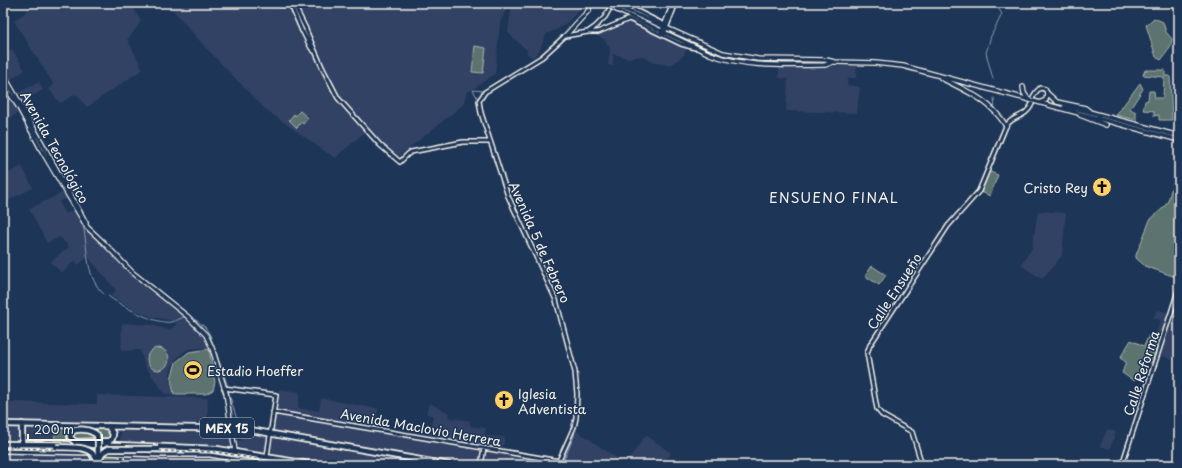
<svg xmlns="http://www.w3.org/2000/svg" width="1182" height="468" font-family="'Playpen Sans',sans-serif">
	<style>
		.built { fill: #314265 }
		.green { fill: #5b736f; stroke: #a8b2ac }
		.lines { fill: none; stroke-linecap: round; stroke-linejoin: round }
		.stream { stroke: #899eaf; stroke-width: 1 }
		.minor-casing { stroke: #f4f1e8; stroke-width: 6 }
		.major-casing { stroke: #f4f1e8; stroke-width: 6 }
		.highway-casing { stroke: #f4f1e8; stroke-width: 8 }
		.minor { stroke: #1d3557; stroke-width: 3 }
		.major { stroke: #1d3557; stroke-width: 3.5 }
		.highway { stroke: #1d3557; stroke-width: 4.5 }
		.rail-casing { stroke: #f4f1e8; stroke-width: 2.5 }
		.rail { stroke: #1d3557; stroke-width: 1; stroke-dasharray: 3; stroke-linecap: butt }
		.major-bridge-casing { stroke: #f4f1e8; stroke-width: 6; stroke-linecap: butt }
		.highway-bridge-casing { stroke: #f4f1e8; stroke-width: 8; stroke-linecap: butt }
		.major-bridge { stroke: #1d3557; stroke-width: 3.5 }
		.highway-bridge { stroke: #1d3557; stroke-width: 4.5 }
		.labels { text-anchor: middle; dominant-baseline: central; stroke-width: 3; stroke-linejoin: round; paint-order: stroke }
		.shield { fill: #1d3557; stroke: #b4b9bc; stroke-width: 1 }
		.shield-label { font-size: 12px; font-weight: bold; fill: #f4f1e8 }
		.street-label { font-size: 13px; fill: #f4f1e8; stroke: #1d3557 }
		.poi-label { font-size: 13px; fill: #f4f1e8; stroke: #1d3557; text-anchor: start }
		.neighbourhood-label { font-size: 14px; letter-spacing: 1px; fill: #f4f1e8; stroke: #1d3557 }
	</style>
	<rect width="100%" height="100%" fill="#1d3557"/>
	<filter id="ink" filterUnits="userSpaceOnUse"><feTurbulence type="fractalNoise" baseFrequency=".025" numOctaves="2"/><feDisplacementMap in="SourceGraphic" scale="8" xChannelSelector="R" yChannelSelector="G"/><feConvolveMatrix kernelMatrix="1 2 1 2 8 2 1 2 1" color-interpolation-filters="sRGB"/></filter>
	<g filter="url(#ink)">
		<path class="built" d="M 37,3 L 138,3 L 134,9 L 141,21 L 130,37 L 127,39 L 143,69 L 87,107 L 76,94 L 60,103 L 49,89 L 54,85 L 14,21 Z
			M 167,3 L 271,3 L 288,9 L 325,66 L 313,37 L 298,9 L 334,5 L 341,3 L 509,3 L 500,23 L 495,74 L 470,91 L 467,91 L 463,105 L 397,158 L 382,145 L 356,116 L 365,132 L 335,158 L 317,146 L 265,109 L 204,46 Z
			M 512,3 L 585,3 L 569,21 L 558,29 L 549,33 L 547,33 L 539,51 L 533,58 L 526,53 L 528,51 L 513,38 L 508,32 Z
			M 629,20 L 684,47 L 686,48 L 686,51 L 683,56 L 671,65 L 668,65 L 654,63 L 642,56 L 627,58 L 613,54 L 613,66 L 608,65 L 610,48 L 604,39 L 594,35 L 605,32 Z
			M 12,49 L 25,70 L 10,80 L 18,93 L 39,82 L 43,90 L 16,106 L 19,112 L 3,123 L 3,55 Z
			M 779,66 L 857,66 L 856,78 L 848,78 L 847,85 L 860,87 L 857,113 L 786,111 L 788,79 L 779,78 Z
			M 22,166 L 33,188 L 3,203 L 3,176 Z
			M 64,192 L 68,199 L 59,201 L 65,214 L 74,210 L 82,223 L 94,237 L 104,246 L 127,272 L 151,292 L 190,321 L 199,330 L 208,341 L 209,347 L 189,349 L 182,353 L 175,360 L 171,369 L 169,378 L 174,394 L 165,394 L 145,366 L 140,350 L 121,351 L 122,323 L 152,325 L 169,330 L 177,324 L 170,320 L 152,317 L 134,310 L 111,296 L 116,290 L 88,257 L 78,265 L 75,260 L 62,273 L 50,262 L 69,247 L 60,237 L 47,243 L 29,209 Z
			M 1038,211 L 1066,213 L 1062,256 L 1042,279 L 1021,265 L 1032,248 Z
			M 1179,294 L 1179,343 L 1172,360 L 1156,353 L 1162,335 L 1156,333 L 1161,320 L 1153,318 L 1157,310 L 1172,313 Z
			M 279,389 L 300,392 L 298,408 L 319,411 L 321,398 L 367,407 L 378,408 L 375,432 L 555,462 L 554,465 L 330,465 L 269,454 Z
			M 97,395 L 208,398 L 207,424 L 3,421 L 3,402 L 97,404 Z
			M 430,403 L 449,413 L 448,417 L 470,421 L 470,426 L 486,428 L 485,435 L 505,438 L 502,449 L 429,437 L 433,416 L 426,413 Z
			M 3,427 L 56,428 L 55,436 L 54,436 L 54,441 L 3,441 Z
			M 121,429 L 230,431 L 232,439 L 241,441 L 242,431 L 268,435 L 266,454 L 233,446 L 120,442 Z
			M 1107,429 L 1116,432 L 1110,449 L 1100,446 Z
			M 576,430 L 624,463 L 624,465 L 559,465 Z
			M 646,435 L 671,453 L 666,460 L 672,465 L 634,465 L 628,460 Z
			M 3,453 L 90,455 L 92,465 L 3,465 Z
			M 126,456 L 156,456 L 222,458 L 221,465 L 196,465 L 195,464 L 184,464 L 184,463 L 178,462 L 178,465 L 125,465 Z"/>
		<path class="green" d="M 1154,18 L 1163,22 L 1166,32 L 1172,39 L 1170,48 L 1161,60 L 1156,57 L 1146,25 Z
			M 475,46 L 486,48 L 483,73 L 472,72 Z
			M 1145,70 L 1165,70 L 1165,76 L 1170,76 L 1172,120 L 1159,120 L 1159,115 L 1154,116 L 1154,111 L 1143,110 L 1145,101 L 1148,100 L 1149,91 L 1154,91 L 1155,98 L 1163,98 L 1164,77 L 1143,75 Z
			M 1140,83 L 1143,89 L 1130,109 L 1136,112 L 1136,120 L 1116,115 Z
			M 300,111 L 308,118 L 303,124 L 301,122 L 297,128 L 289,120 L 294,114 L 295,116 Z
			M 988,171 L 998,175 L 990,196 L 979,191 Z
			M 1179,172 L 1179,276 L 1178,278 L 1145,266 L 1136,258 L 1136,255 L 1150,220 L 1164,207 L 1168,201 L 1173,183 Z
			M 872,266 L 886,275 L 879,285 L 865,276 Z
			M 1149,335 L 1159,339 L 1152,363 L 1145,361 L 1141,373 L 1134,381 L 1122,373 L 1126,362 L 1120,358 L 1131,340 L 1144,346 Z
			M147 359a11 11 0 1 1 22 0a11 11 0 1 1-22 0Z
			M 209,349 L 215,382 L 213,390 L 206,394 L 174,394 L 171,379 L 176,362 L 189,352 Z
			M 56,428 L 108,428 L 112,436 L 108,440 L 54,441 Z
			M 103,455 L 121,455 L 121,465 L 102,465 Z"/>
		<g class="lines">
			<path class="stream" d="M 608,15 L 612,9
				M 593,31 L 602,22
				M 993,79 L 986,53 L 991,36 L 1002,14 L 995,3
				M 994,98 L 995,108
				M 478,99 L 473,90 L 483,91 L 507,77
				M 489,143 L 496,164
				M 76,212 C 79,218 83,224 84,230 C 88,251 86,279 104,294
				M 550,284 L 558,300 L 563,322
				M 108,296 C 120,305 156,325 171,322 C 176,321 181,318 186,316
				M 189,315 L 205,327 L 210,335 L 228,387
				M 1150,374 L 1176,292 L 1179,286
				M 577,376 L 578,384
				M 228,390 L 238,423
				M 563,462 L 574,436 L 575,427"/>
			<g class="minor-casing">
				<path id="minor" d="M 290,3 L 302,31
					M 293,3 L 306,29
					M 629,3 L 635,10 L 667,26
					M 306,30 L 323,69 L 338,98 L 380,145 L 400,162 L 408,154 L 411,152 L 463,142 L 490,142
					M 303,32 L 311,48 L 314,51
					M 588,32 L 598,32 L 629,19 L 681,44 L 695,48
					M 661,33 L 673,3
					M 664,34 L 676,3
					M 1033,97 L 1036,92 L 1040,88 L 1045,89 L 1047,93
					M 224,388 L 276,395 L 267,456
					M 273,412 L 559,461 L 564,465
					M 3,451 L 91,453
					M 90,453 L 93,458 L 93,465
					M 103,453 L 160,455 L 210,455 L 269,465
					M 122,454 L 122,465
					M 481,465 L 484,448
					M 557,465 L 574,427 L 576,418 L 577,394 L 575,372 L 556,300 L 508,196 L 481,113 L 479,101 L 485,92 L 542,57 L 565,36 L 588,32 L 595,27 L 605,17 L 611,6
					M 922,465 L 912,432 L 882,415 L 877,409 L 867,353 L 870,345 L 948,226 L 979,191 L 1006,126 C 1014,114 1025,119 1032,104
					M 1122,465 L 1179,288"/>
			</g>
			<g class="major-casing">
				<path id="major" d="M 268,3 L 284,5 L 313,3
					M 602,3 L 609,6
					M 619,7 L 723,53 L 758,59 L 826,60 L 835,62 L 875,63 L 903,66 L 1179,140
					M 617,10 L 710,54 C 746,68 787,65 825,65 L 833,62
					M 565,36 L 589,10 L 590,3
					M 3,74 L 21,105 L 86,223
					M 941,78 C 967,91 990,100 1006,126
					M 3,83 L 18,106 L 42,151 L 87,227 L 104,243 L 132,272 L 187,316 L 206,335 L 212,348 L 226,393 L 235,451
					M 1023,87 L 1024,93 L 1028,99
					M 1047,93 L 1057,102 L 1085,108 L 1089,111
					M 1041,102 L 1046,100 L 1047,93
					M 1064,107 L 1078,109 L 1179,136
					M 1080,115 L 1106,125"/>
			</g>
			<g class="highway-casing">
				<path id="highway" d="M 3,424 L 245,429 L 449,465
					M 22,424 L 22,444
					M 75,442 L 109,441 L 112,439 L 113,434 L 108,426
					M 3,444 L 117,445 L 217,449 L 315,465"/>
			</g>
			<use href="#minor" class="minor"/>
			<use href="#major" class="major"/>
			<use href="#highway" class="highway"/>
			<g class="rail-casing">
				<path id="rail" d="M 3,448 L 216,452 L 292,465"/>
			</g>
			<use href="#rail" class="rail"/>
			<g class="major-bridge-casing">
				<path id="major-bridge" d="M 610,3 L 619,7
					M 609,6 L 617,10"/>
			</g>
			<g class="highway-bridge-casing">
				<path id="highway-bridge" d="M 75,442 L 70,437 L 71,432 C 78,428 90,429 97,435 L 98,442 L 98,463
					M 56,447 C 70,448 91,444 97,460
					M 99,460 L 103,452 L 108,449 L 158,449"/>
			</g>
			<use href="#major-bridge" class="major-bridge"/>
			<use href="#highway-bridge" class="highway-bridge"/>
		</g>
	</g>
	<defs>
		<g id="church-disc" transform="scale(1)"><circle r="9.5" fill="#ffd166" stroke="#1d3557"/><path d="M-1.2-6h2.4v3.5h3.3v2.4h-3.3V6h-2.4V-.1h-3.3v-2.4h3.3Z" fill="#111"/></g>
		<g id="stadium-disc" transform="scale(1)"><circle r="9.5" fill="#ffd166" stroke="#1d3557"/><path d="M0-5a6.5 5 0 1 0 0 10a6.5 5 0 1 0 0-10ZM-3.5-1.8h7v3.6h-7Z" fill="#111"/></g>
	</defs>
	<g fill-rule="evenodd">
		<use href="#church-disc" x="1102" y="187"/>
		<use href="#stadium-disc" x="193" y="370"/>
		<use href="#church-disc" x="504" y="400"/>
	</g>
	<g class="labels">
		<rect class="shield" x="200" y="418" width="54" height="20" rx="3"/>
		<g class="shield-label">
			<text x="227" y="428">MEX 15</text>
		</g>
		<g class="street-label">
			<text transform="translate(55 147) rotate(61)">Avenida Tecnológico</text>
			<text transform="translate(540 242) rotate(66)">Avenida 5 de Febrero</text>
			<text transform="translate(894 291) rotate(-57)">Calle Ensueño</text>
			<text transform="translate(1141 373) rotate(-72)">Calle Reforma</text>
			<text transform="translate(421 427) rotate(10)">Avenida Maclovio Herrera</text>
		</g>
		<g class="poi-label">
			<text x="1088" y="187" text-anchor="end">Cristo Rey</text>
			<text x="207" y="370">Estadio Hoeffer</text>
			<text x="518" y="393">Iglesia<tspan x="518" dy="15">Adventista</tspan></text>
		</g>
		<g class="neighbourhood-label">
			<text x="834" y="197">ENSUENO FINAL</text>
		</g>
	</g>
	<rect width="1182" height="468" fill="none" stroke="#1d3557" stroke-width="16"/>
	<rect x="8" y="8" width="1166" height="452" fill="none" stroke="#f4f1e8" stroke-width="1.5" filter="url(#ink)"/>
	<path d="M28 434v6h74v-6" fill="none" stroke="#f4f1e8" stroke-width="2"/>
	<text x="34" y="434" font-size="12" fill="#f4f1e8" stroke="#1d3557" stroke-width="3" paint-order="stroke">200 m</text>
</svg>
